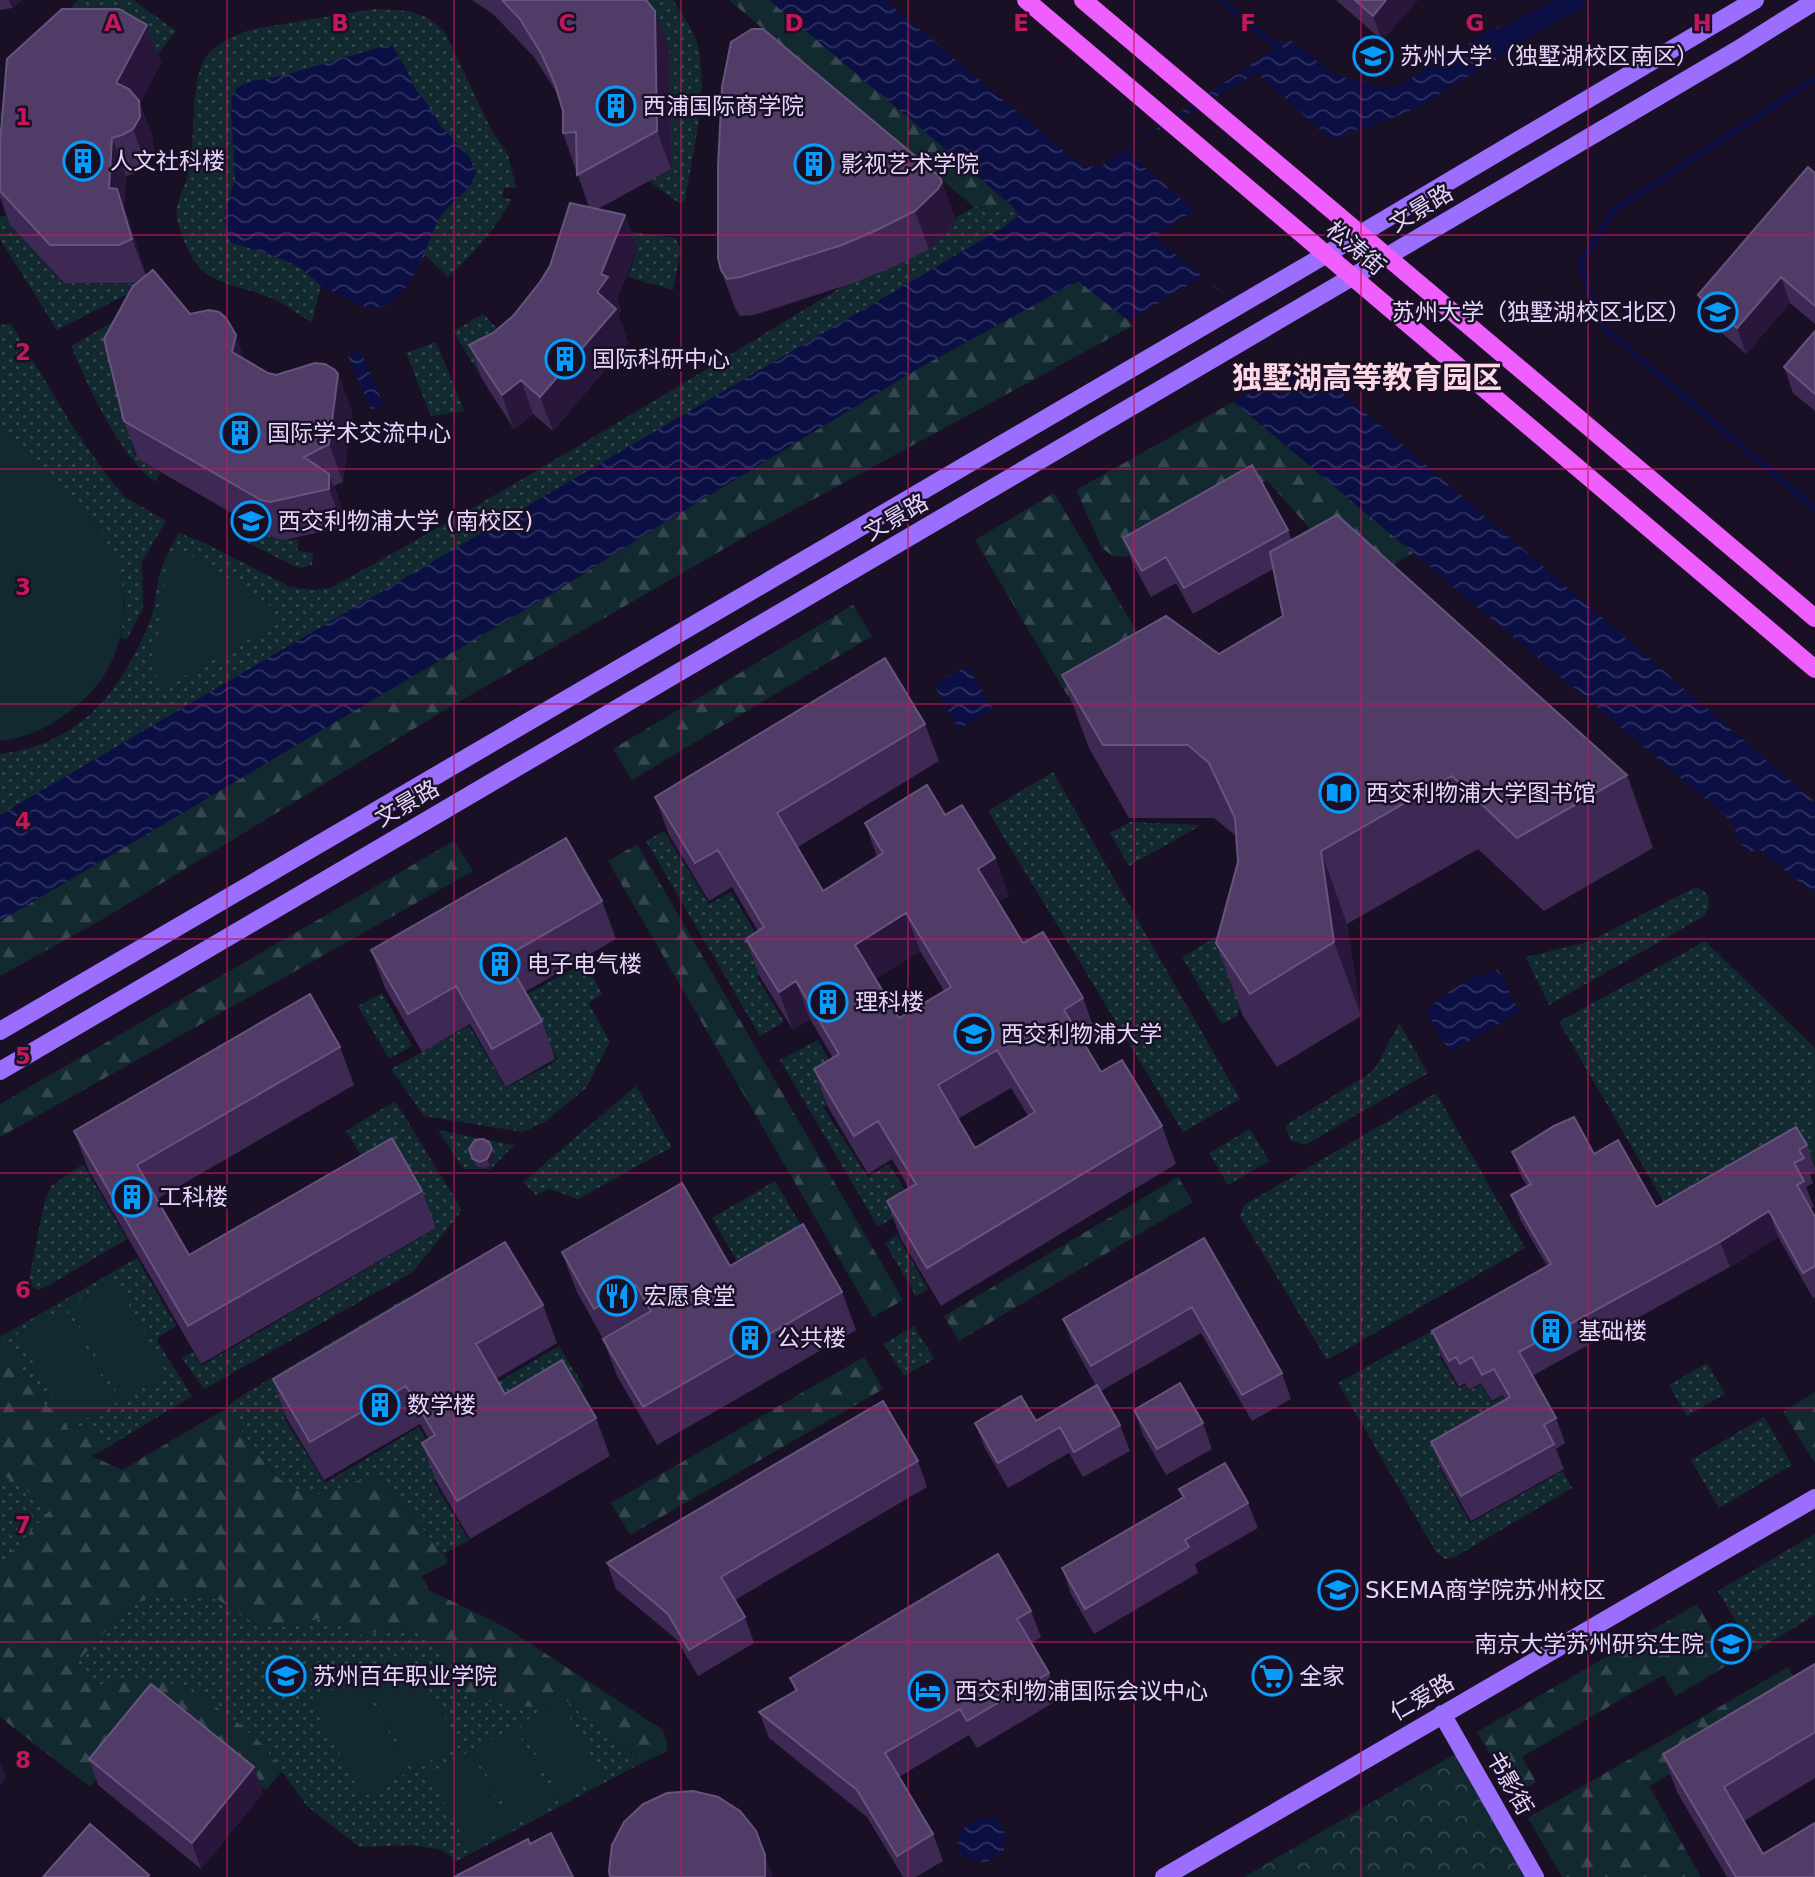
<svg xmlns="http://www.w3.org/2000/svg" width="1815" height="1877" font-family="'DejaVu Sans','Noto Sans SC',sans-serif">
	<style>
		.grass { fill: url(#grass-dots) }
		.forest { fill: url(#forest-firs) }
		.park { fill: url(#park-crowns) }
		.garden { fill: #132930 }
		.water { fill: url(#water-waves) }
		.pier { fill: #1a1026 }
		.lines { fill: none; stroke-linecap: round; stroke-linejoin: round }
		.stream { stroke: #0b0f44; stroke-width: 6 }
		.canal { stroke: #0b0f44; stroke-width: 21 }
		.secondary { stroke: #9b6efd; stroke-width: 18 }
		.primary { stroke: #ef5ffd; stroke-width: 18 }
		.wall { fill: #3e2954; fill-rule: evenodd }
		.shaded-wall { fill: #28173a }
		.building { fill: #503c66; stroke: #67547e; stroke-width: 2; fill-rule: evenodd }
		.grid { fill: none; stroke: #c2185b; stroke-width: 2; stroke-opacity: 0.55 }
		.labels { text-anchor: middle; dominant-baseline: central; stroke-width: 5; stroke-linejoin: round; paint-order: stroke }
		.poi-label { font-size: 23px; fill: #e6d6fe; stroke: #1a1026; text-anchor: start }
		.street-label { font-size: 23px; fill: #e6d6fe; stroke: #1a1026 }
		.district-label { font-size: 30px; font-weight: bold; fill: #fed8e5; stroke: #1a1026 }
		.grid-label { font-size: 23px; text-anchor: middle; font-weight: bold; fill: #c2185b; stroke: #1a1026; stroke-width: 5; stroke-linejoin: round; paint-order: stroke }
	</style>
	<defs>
		<pattern id="grass-dots" width="8" height="8" patternUnits="userSpaceOnUse" patternTransform="scale(1.75)"><rect width="8" height="8" fill="#132930"/><path d="M2 2h.1M6 6h.1" fill="none" stroke="#35474f" stroke-width="1.8" stroke-linecap="round"/></pattern>
		<pattern id="forest-firs" width="22" height="20" patternUnits="userSpaceOnUse" patternTransform="scale(1.75)"><rect width="22" height="20" fill="#132930"/><path d="M5 1l3.5 6h-7zM16 11l3.5 6h-7z" fill="#35474f"/></pattern>
		<pattern id="park-crowns" width="20" height="18" patternUnits="userSpaceOnUse" patternTransform="scale(1.75)"><rect width="20" height="18" fill="#132930"/><path d="M2 6a3 3 0 1 1 6 0M12 15a3 3 0 1 1 6 0" fill="none" stroke="#35474f"/></pattern>
		<pattern id="water-waves" width="16" height="10" patternUnits="userSpaceOnUse" patternTransform="scale(1.75)"><rect width="16" height="10" fill="#0b0f44"/><path d="M0 5q4-4 8 0t8 0" fill="none" stroke="#2f3160"/></pattern>
	</defs>
	<rect width="100%" height="100%" fill="#1a1026"/>
	<path class="grass" d="M 78,0 L 133,0 L 176,31 L 155,58 L 17,124 L 0,119 L 0,114 L 25,62 Z
		M 629,0 L 673,0 C 681,13 692,28 697,43 C 710,95 692,150 685,201 L 679,203 L 649,181 L 671,169 L 669,49 Z
		M 374,9 L 409,11 L 426,17 L 444,31 L 491,129 L 508,155 L 516,188 L 504,188 L 502,198 L 512,199 C 494,232 475,251 448,277 L 425,255 C 385,318 389,319 321,285 L 312,322 C 299,315 288,306 275,300 C 250,286 213,288 195,262 C 187,250 179,231 177,217 C 175,201 186,186 189,171 C 196,143 190,84 204,60 C 215,43 235,35 253,29 Z
		M 974,207 L 1014,208 L 1019,214 L 1005,227 L 0,815 L 0,754 C 80,744 119,694 149,624 C 155,611 155,595 158,581 C 162,563 169,549 179,533 L 207,544 L 290,587 L 314,590 L 330,588 C 549,469 760,335 974,207 Z
		M 0,216 L 10,216 L 10,225 L 63,283 L 133,284 L 147,277 L 151,282 L 57,330 L 0,239 Z
		M 589,226 L 675,238 L 681,250 L 673,290 L 628,277 L 638,247 L 583,234 Z
		M 160,295 L 117,376 L 134,453 L 138,459 L 160,473 L 155,482 C 118,454 89,388 71,346 Z
		M 483,314 L 520,352 L 481,377 L 453,331 Z
		M 11,324 L 73,427 L 108,477 L 125,497 L 166,521 L 142,562 L 143,609 L 127,639 L 121,637 L 125,601 L 105,540 L 92,520 L 0,424 L 0,325 Z
		M 436,342 L 464,411 L 431,416 L 406,353 Z
		M 239,518 C 260,530 275,543 299,539 L 297,551 L 313,553 L 312,565 L 301,568 L 294,566 L 244,541 L 233,529 Z
		M 1053,772 L 1240,1099 L 1183,1132 L 988,811 Z
		M 1130,822 L 1201,825 L 1129,866 L 1110,833 Z
		M 664,831 L 709,904 L 731,892 L 775,965 L 757,977 L 784,1022 L 760,1036 L 646,841 Z
		M 1696,887 C 1710,892 1713,904 1704,916 L 1549,1005 L 1526,957 L 1588,942 Z
		M 1257,913 L 1260,936 L 1237,1016 L 1222,1024 L 1182,957 Z
		M 1705,941 L 1815,1048 L 1815,1165 L 1806,1151 L 1676,1223 L 1559,1022 Z
		M 585,962 L 602,994 L 588,1003 L 610,1042 L 586,1088 L 546,1121 L 523,1132 L 424,1116 L 391,1069 L 469,1026 L 506,1088 L 558,1060 L 522,997 Z
		M 382,993 L 412,1046 L 389,1059 L 358,1006 Z
		M 1399,1023 L 1428,1073 L 1305,1145 L 1292,1141 L 1286,1130 L 1287,1124 L 1369,1074 L 1376,1067 Z
		M 818,1040 L 847,1092 L 823,1107 L 868,1177 L 889,1164 L 914,1205 L 878,1227 L 780,1060 Z
		M 636,1086 L 672,1147 L 578,1199 L 549,1189 L 536,1195 L 523,1182 Z
		M 1436,1093 L 1525,1248 L 1327,1360 L 1240,1216 L 1244,1205 Z
		M 395,1101 L 462,1210 L 413,1272 L 204,1389 L 182,1358 L 193,1352 L 201,1366 L 437,1228 L 406,1174 L 381,1188 L 346,1131 Z
		M 1250,1129 L 1269,1161 L 1228,1185 L 1209,1153 Z
		M 438,1130 L 514,1145 L 491,1169 L 464,1169 Z
		M 83,1164 L 127,1239 L 44,1288 L 37,1290 L 32,1286 L 29,1280 L 45,1200 L 51,1186 Z
		M 775,1181 L 803,1229 L 740,1266 L 712,1218 Z
		M 897,1235 L 928,1289 L 916,1296 L 885,1243 Z
		M 137,1258 L 176,1326 L 160,1336 L 157,1341 L 192,1396 L 103,1450 L 102,1438 C 91,1429 83,1424 69,1430 L 58,1412 L 45,1405 L 41,1396 L 44,1392 L 21,1369 L 8,1344 L 0,1340 L 0,1337 Z
		M 1544,1268 L 1558,1290 L 1440,1357 L 1458,1388 L 1465,1385 L 1469,1391 L 1481,1384 L 1492,1403 L 1503,1396 L 1518,1423 L 1439,1467 L 1470,1523 L 1563,1471 L 1572,1488 L 1455,1557 L 1445,1559 L 1436,1552 L 1338,1383 Z
		M 407,1297 L 433,1327 L 283,1416 L 325,1483 L 419,1427 L 446,1472 L 433,1481 L 469,1540 L 444,1554 L 379,1477 C 372,1478 364,1479 357,1481 C 345,1484 334,1493 321,1494 C 275,1498 251,1437 225,1409 L 236,1399 Z
		M 914,1326 L 934,1359 L 904,1376 L 884,1344 Z
		M 559,1346 L 584,1387 L 518,1426 L 493,1385 Z
		M 1707,1363 L 1725,1394 L 1687,1416 L 1669,1385 Z
		M 1764,1417 L 1792,1465 L 1719,1508 L 1691,1460 Z
		M 0,1453 L 63,1501 L 0,1570 Z
		M 1815,1534 L 1815,1615 L 1754,1652 L 1718,1591 Z
		M 157,1593 L 217,1599 L 258,1626 L 289,1627 L 324,1617 L 357,1635 L 393,1630 L 418,1631 L 444,1652 L 541,1707 L 562,1697 L 606,1736 L 636,1756 L 634,1767 L 457,1861 L 442,1850 L 413,1845 L 359,1847 L 307,1806 L 263,1745 L 157,1680 L 127,1680 L 99,1685 L 81,1676 L 77,1662 L 126,1609 Z"/>
	<path class="forest" d="M 729,0 L 773,0 L 1014,208 L 974,207 Z
		M 1078,281 L 1134,325 L 755,531 L 443,711 L 108,916 L 0,976 L 0,921 L 553,593 L 665,522 L 919,368 Z
		M 1233,402 L 1240,407 L 1413,553 L 1385,569 L 1326,547 L 1267,480 L 1125,557 L 1113,556 L 1102,548 L 1076,490 Z
		M 1054,493 L 1152,657 L 1073,705 L 975,540 Z
		M 853,605 L 872,636 L 632,780 L 613,749 Z
		M 454,841 L 473,871 L 0,1137 L 0,1104 Z
		M 637,844 L 903,1300 L 873,1317 L 608,861 Z
		M 1178,1177 L 1193,1202 L 959,1341 L 944,1316 Z
		M 0,1340 L 8,1344 L 19,1357 L 21,1369 L 44,1392 L 41,1396 L 45,1405 L 58,1412 L 69,1430 C 83,1424 91,1429 102,1438 L 103,1450 L 92,1456 L 122,1470 L 225,1409 C 251,1438 275,1498 321,1494 C 334,1493 345,1484 357,1481 C 364,1479 372,1478 379,1477 L 447,1558 L 447,1563 L 422,1576 L 429,1590 L 503,1626 L 663,1730 L 667,1742 L 667,1751 L 634,1767 L 636,1755 L 606,1736 L 562,1697 L 541,1707 L 513,1706 L 477,1699 L 450,1685 L 440,1663 L 443,1652 L 417,1631 L 393,1630 L 357,1635 L 324,1617 L 289,1627 L 258,1626 L 217,1599 L 157,1593 L 126,1609 L 77,1662 L 81,1676 L 99,1685 L 127,1680 L 157,1680 L 185,1687 L 230,1716 L 263,1745 L 282,1771 L 266,1790 L 160,1706 L 90,1787 L 0,1717 L 0,1565 L 52,1508 L 0,1473 Z
		M 864,1357 L 883,1389 L 630,1535 L 611,1503 Z
		M 1815,1392 L 1815,1463 L 1783,1412 Z
		M 1697,1604 L 1731,1663 L 1676,1696 L 1663,1675 L 1522,1757 L 1536,1782 L 1514,1795 L 1477,1732 Z
		M 1788,1667 L 1804,1696 L 1649,1786 L 1701,1877 L 1562,1877 L 1528,1818 Z"/>
	<path class="park" d="M 1455,1754 L 1524,1877 L 1244,1877 Z"/>
	<path class="garden" d="M 0,424 C 33,458 106,522 118,567 C 124,586 125,604 122,624 C 120,648 108,674 92,691 C 67,717 37,737 0,741 Z
		M 188,553 L 272,607 L 274,618 L 265,630 L 171,684 L 165,684 L 158,679 L 154,668 L 167,558 L 175,554 Z
		M 115,1279 L 167,1375 L 121,1400 L 68,1305 Z
		M 64,1308 L 116,1403 L 69,1428 L 17,1333 Z
		M 407,1650 L 460,1745 L 413,1770 L 361,1675 Z
		M 358,1676 L 410,1771 L 363,1797 L 311,1702 Z
		M 561,1701 L 602,1777 L 561,1800 L 520,1724 Z
		M 515,1727 L 556,1802 L 515,1825 L 473,1750 Z
		M 470,1751 L 511,1826 L 470,1849 L 428,1774 Z"/>
	<path class="water" d="M 769,0 L 885,0 L 1064,151 L 1086,167 L 1101,166 L 1289,39 L 1334,74 L 1380,88 L 1395,88 L 1498,26 L 1512,50 L 1417,108 L 1377,124 L 1347,133 L 1189,214 L 1154,237 L 1308,363 L 1815,802 L 1815,894 L 1760,850 L 1749,852 L 1737,839 L 1733,822 L 1240,407 L 1078,281 L 919,368 L 665,522 L 553,593 L 0,921 L 0,815 L 1004,227 L 1019,215 L 1009,203 Z
		M 385,46 L 392,46 L 406,68 L 415,89 L 426,102 L 441,126 L 469,156 L 476,172 C 469,196 444,204 435,227 C 424,252 407,307 374,308 C 362,309 333,292 321,285 C 314,280 307,273 300,268 C 280,256 252,250 230,242 L 224,218 L 235,178 L 231,112 L 232,97 L 237,88 L 248,82 L 285,75 Z
		M 360,350 L 384,405 L 371,410 L 348,356 Z
		M 968,666 L 993,709 L 959,729 L 934,685 Z
		M 1498,970 L 1520,1012 L 1450,1052 L 1426,1011 C 1448,991 1468,976 1498,970 Z
		M 987,1817 L 997,1819 L 1005,1833 L 1004,1851 C 987,1864 981,1866 962,1855 L 957,1839 C 964,1825 971,1821 987,1817 Z"/>
	<path class="pier" d="M 1257,73 L 1335,143 L 1198,213 L 1125,150 Z
		M 1202,277 L 1308,363 L 1233,402 L 1128,321 Z"/>
	<g class="lines">
		<path class="stream" d="M 1220,0 L 1284,52
			M 1815,79 L 1614,210 L 1580,264 L 1603,327 L 1815,509"/>
		<path class="canal" d="M 1482,52 L 1575,0"/>
		<path class="secondary" d="M 0,1031 L 1325,255 L 1755,0
			M 0,1071 L 1386,257 L 1737,50 L 1815,1
			M 1442,1714 L 1535,1877
			M 1164,1877 L 1815,1498"/>
		<path class="primary" d="M 1026,0 L 1815,669
			M 1083,0 L 1815,618"/>
	</g>
	<path class="wall" d="M 0,0 L 23,0 L 12,8 L 0,10 Z
		M 472,0 L 646,0 L 655,11 L 669,48 L 671,169 L 598,209 L 625,215 L 637,248 L 617,300 L 621,311 L 618,314 L 628,343 L 553,431 L 533,414 L 514,429 L 482,379 L 469,345 L 493,333 L 513,316 L 540,282 L 589,207 L 563,133 L 563,111 L 555,90 L 534,57 L 493,14 Z
		M 1336,0 L 1418,0 L 1382,40 Z
		M 147,25 L 161,63 L 140,103 L 153,139 L 154,155 L 147,167 L 136,173 L 126,176 L 124,207 L 131,227 L 146,276 L 244,359 L 268,373 L 276,375 L 338,374 L 352,412 L 343,482 L 334,486 L 343,512 L 343,527 L 284,540 L 275,538 L 138,459 L 124,421 L 145,277 L 133,283 L 64,283 L 10,225 L 0,197 L 0,144 Z
		M 722,87 L 956,220 L 952,227 L 929,249 L 893,267 L 856,282 L 754,315 L 740,316 L 735,308 L 721,270 Z
		M 1815,173 L 1815,324 L 1790,303 L 1746,354 L 1707,320 L 1698,295 Z
		M 1815,331 L 1815,411 L 1793,393 L 1784,367 Z
		M 1288,530 L 1292,540 L 1627,775 L 1653,848 L 1544,911 L 1478,849 L 1347,924 L 1361,1016 L 1277,1067 L 1243,1016 L 1216,943 L 1238,862 L 1236,836 L 1214,818 L 1129,818 L 1089,748 L 1062,675 L 1219,654 L 1283,616 L 1273,569 L 1193,614 L 1176,583 L 1151,597 L 1133,564 L 1123,538 Z
		M 925,724 L 939,761 L 798,847 L 823,891 L 877,857 L 865,823 L 945,815 L 995,858 L 1009,896 L 998,902 L 1023,943 L 1083,998 L 1097,1036 L 1084,1044 L 1101,1072 L 1162,1126 L 1176,1164 L 941,1306 L 901,1239 L 887,1201 L 909,1188 L 892,1159 L 868,1174 L 828,1107 L 814,1069 L 833,1058 L 810,1019 L 793,1030 L 760,977 L 746,939 L 758,931 L 732,887 L 709,901 L 669,835 L 655,797 ZM 920,951 L 944,991 L 899,1018 L 875,979 ZM 1011,1088 L 1028,1116 L 975,1148 L 958,1119 Z
		M 602,901 L 616,939 L 525,992 L 542,1021 L 555,1059 L 506,1087 L 470,1024 L 422,1052 L 385,988 L 371,950 Z
		M 340,1047 L 354,1085 L 157,1199 L 189,1255 L 422,1191 L 436,1228 L 201,1364 L 88,1169 L 74,1131 Z
		M 1807,1145 L 1815,1168 L 1815,1171 L 1810,1175 L 1813,1183 L 1806,1187 L 1814,1207 L 1810,1209 L 1815,1217 L 1815,1297 L 1813,1298 L 1778,1237 L 1730,1267 L 1532,1376 L 1556,1418 L 1565,1443 L 1556,1449 L 1564,1469 L 1471,1521 L 1441,1468 L 1431,1442 L 1506,1400 L 1503,1395 L 1492,1401 L 1481,1383 L 1469,1390 L 1465,1383 L 1459,1387 L 1442,1357 L 1432,1331 L 1547,1266 L 1521,1221 L 1511,1195 L 1527,1186 L 1522,1178 L 1512,1152 L 1594,1154 L 1656,1207 Z
		M 469,1149 L 495,1156 L 490,1166 L 483,1168 L 476,1165 Z
		M 1204,1238 L 1282,1373 L 1291,1399 L 1252,1421 L 1201,1333 L 1101,1391 L 1120,1425 L 1130,1451 L 1083,1477 L 1069,1453 L 1008,1488 L 985,1448 L 975,1423 L 1036,1421 L 1096,1386 L 1073,1344 L 1063,1319 Z
		M 562,1252 L 730,1266 L 842,1292 L 856,1330 L 657,1445 L 617,1376 L 603,1339 L 576,1290 Z
		M 543,1305 L 557,1343 L 496,1379 L 505,1394 L 596,1418 L 610,1456 L 470,1539 L 436,1481 L 422,1443 L 429,1439 L 420,1424 L 324,1480 L 286,1417 L 273,1379 Z
		M 1134,1410 L 1203,1423 L 1212,1449 L 1166,1475 L 1143,1435 Z
		M 918,1461 L 927,1487 L 735,1600 L 745,1617 L 754,1643 L 698,1676 L 677,1640 L 616,1589 L 607,1563 Z
		M 1179,1489 L 1248,1503 L 1258,1528 L 1195,1564 L 1198,1573 L 1094,1634 L 1071,1594 L 1062,1568 L 1182,1498 Z
		M 1031,1611 L 1041,1637 L 1031,1643 L 1049,1673 L 1058,1700 L 977,1748 L 969,1735 L 899,1777 L 933,1834 L 943,1861 L 916,1877 L 903,1877 L 867,1817 L 769,1738 L 759,1712 L 795,1691 L 790,1678 Z
		M 1815,1664 L 1815,1778 L 1744,1821 L 1763,1854 L 1815,1877 L 1727,1877 L 1677,1792 L 1663,1754 Z
		M 89,1759 L 254,1767 L 263,1793 L 201,1869 L 98,1785 Z"/>
	<path class="shaded-wall" d="M 9,0 L 23,0 L 12,8 Z
		M 1386,0 L 1418,0 L 1382,40 L 1373,16 Z
		M 655,11 L 669,48 L 671,169 L 657,131 Z
		M 147,25 L 161,63 L 140,103 L 153,139 L 154,155 L 147,167 L 116,83 Z
		M 112,138 L 126,176 L 124,207 L 131,227 L 146,276 L 132,239 L 109,188 Z
		M 942,182 L 956,220 L 952,227 L 929,249 L 915,211 Z
		M 625,215 L 637,248 L 617,300 L 621,311 L 618,314 L 628,343 L 553,431 L 540,397 L 597,292 L 601,274 Z
		M 1781,277 L 1790,303 L 1746,354 L 1737,328 Z
		M 236,335 L 249,373 L 232,352 Z
		M 338,374 L 352,412 L 343,482 L 329,444 Z
		M 521,380 L 533,414 L 514,429 L 502,395 Z
		M 329,474 L 343,512 L 343,527 L 329,489 Z
		M 1321,851 L 1347,924 L 1361,1016 L 1334,942 Z
		M 995,858 L 1009,896 L 992,906 L 978,869 Z
		M 906,913 L 920,951 L 869,983 L 855,945 Z
		M 796,981 L 810,1019 L 793,1030 L 779,992 Z
		M 492,1149 L 495,1156 L 490,1166 L 487,1159 Z
		M 1769,1211 L 1778,1237 L 1730,1267 L 1720,1242 Z
		M 0,1761 L 6,1779 L 0,1786 Z
		M 254,1767 L 263,1793 L 201,1869 L 192,1843 Z
		M 756,1831 L 773,1877 L 765,1877 Z"/>
	<path class="building" d="M 502,0 L 646,0 L 655,11 L 657,131 L 577,175 L 576,132 L 563,133 L 563,111 L 555,84 L 541,53 L 520,19 Z
		M 1355,0 L 1386,0 L 1373,16 Z
		M 62,9 L 119,9 L 147,25 L 116,83 L 129,89 L 139,101 L 140,117 L 133,129 L 122,135 L 112,138 L 109,188 L 117,189 L 132,239 L 119,245 L 50,245 L 0,191 L 0,144 L 7,59 Z
		M 752,29 L 763,29 L 939,176 L 942,182 L 938,189 L 915,211 L 879,229 L 842,245 L 740,277 L 727,279 L 721,270 L 718,258 L 718,166 L 722,87 L 731,42 Z
		M 1808,167 L 1815,173 L 1815,306 L 1781,277 L 1737,328 L 1698,295 Z
		M 570,203 L 625,215 L 601,274 L 608,277 L 597,292 L 616,309 L 540,397 L 521,380 L 502,395 L 469,345 L 493,333 L 513,316 L 540,282 L 550,266 Z
		M 153,270 L 190,314 L 209,310 L 219,312 L 226,318 L 236,335 L 232,352 L 268,373 L 276,375 L 315,363 L 325,364 L 335,370 L 338,374 L 329,444 L 304,457 L 329,474 L 329,489 L 270,502 L 261,500 L 124,421 L 104,339 L 133,286 Z
		M 1815,331 L 1815,394 L 1784,367 Z
		M 1252,465 L 1288,530 L 1184,588 L 1166,557 L 1142,571 L 1123,538 Z
		M 1337,515 L 1627,775 L 1517,838 L 1452,776 L 1321,851 L 1334,942 L 1250,994 L 1216,943 L 1238,862 L 1235,818 L 1209,763 L 1188,745 L 1103,745 L 1062,675 L 1166,616 L 1219,654 L 1283,616 L 1270,552 Z
		M 885,658 L 925,724 L 777,813 L 823,891 L 883,853 L 865,823 L 927,785 L 945,815 L 962,805 L 995,858 L 978,869 L 1023,943 L 1043,932 L 1083,998 L 1064,1010 L 1101,1072 L 1122,1060 L 1162,1126 L 927,1268 L 887,1201 L 916,1184 L 878,1121 L 854,1136 L 814,1069 L 839,1054 L 796,981 L 779,992 L 746,939 L 764,927 L 718,850 L 695,863 L 655,797 ZM 906,913 L 951,987 L 899,1018 L 855,945 ZM 997,1050 L 1035,1112 L 975,1148 L 938,1085 Z
		M 566,838 L 602,901 L 505,957 L 542,1021 L 492,1049 L 456,986 L 408,1014 L 371,950 Z
		M 310,994 L 340,1047 L 137,1165 L 189,1255 L 392,1138 L 422,1191 L 188,1326 L 74,1131 Z
		M 1574,1117 L 1594,1154 L 1618,1140 L 1656,1207 L 1796,1127 L 1807,1145 L 1799,1150 L 1804,1158 L 1794,1163 L 1804,1181 L 1797,1185 L 1815,1217 L 1815,1266 L 1803,1273 L 1769,1211 L 1720,1242 L 1519,1352 L 1556,1418 L 1544,1425 L 1554,1444 L 1461,1496 L 1431,1442 L 1510,1397 L 1494,1369 L 1482,1375 L 1472,1357 L 1460,1364 L 1456,1357 L 1449,1361 L 1432,1331 L 1551,1264 L 1511,1195 L 1531,1184 L 1512,1152 L 1554,1126 Z
		M 483,1139 L 489,1142 L 492,1149 L 487,1159 L 480,1162 L 473,1159 L 469,1149 L 475,1140 Z
		M 682,1183 L 730,1266 L 803,1224 L 842,1292 L 643,1407 L 603,1339 L 651,1311 L 636,1285 L 594,1309 L 562,1252 Z
		M 1204,1238 L 1282,1373 L 1242,1395 L 1192,1307 L 1091,1366 L 1063,1319 Z
		M 505,1242 L 543,1305 L 476,1344 L 505,1394 L 562,1360 L 596,1418 L 457,1501 L 422,1443 L 435,1435 L 406,1386 L 310,1442 L 273,1379 Z
		M 1180,1383 L 1203,1423 L 1157,1449 L 1134,1410 Z
		M 1097,1385 L 1120,1425 L 1074,1452 L 1060,1427 L 998,1463 L 975,1423 L 1021,1396 L 1036,1421 Z
		M 883,1401 L 918,1461 L 721,1577 L 745,1617 L 689,1650 L 668,1614 L 607,1563 Z
		M 1225,1463 L 1248,1503 L 1185,1540 L 1189,1547 L 1085,1609 L 1062,1568 L 1184,1497 L 1179,1489 Z
		M 998,1554 L 1031,1611 L 1017,1619 L 1049,1673 L 967,1721 L 960,1709 L 885,1753 L 933,1834 L 897,1856 L 857,1790 L 759,1712 L 797,1690 L 790,1678 Z
		M 1815,1664 L 1815,1732 L 1724,1787 L 1763,1854 L 1815,1823 L 1815,1877 L 1736,1877 L 1663,1754 Z
		M 151,1684 L 254,1767 L 192,1843 L 89,1759 Z
		M 693,1791 L 718,1797 L 740,1811 L 756,1831 L 765,1855 L 765,1877 L 610,1877 L 609,1871 L 612,1845 L 624,1822 L 643,1804 L 667,1793 Z
		M 90,1824 L 149,1875 L 148,1877 L 43,1877 Z
		M 551,1833 L 573,1877 L 454,1877 L 528,1839 L 530,1844 Z"/>
	<path class="grid" d="M 227,0 L 227,1877M 454,0 L 454,1877M 681,0 L 681,1877M 908,0 L 908,1877M 1134,0 L 1134,1877M 1361,0 L 1361,1877M 1588,0 L 1588,1877M 0,235 L 1815,235M 0,469 L 1815,469M 0,704 L 1815,704M 0,939 L 1815,939M 0,1173 L 1815,1173M 0,1408 L 1815,1408M 0,1642 L 1815,1642"/>
	<defs>
		<g id="university-ring" transform="scale(2.0125)"><circle r="9.5" fill="#1a1026" stroke="#059cfb" stroke-width="1.5"/><path d="M0-5L7-2L0 1L-7-2ZM-4 1L0 2.5L4 1V4Q0 6-4 4Z" fill="#059cfb"/></g>
		<g id="building-ring" transform="scale(2.0125)"><circle r="9.5" fill="#1a1026" stroke="#059cfb" stroke-width="1.5"/><path d="M-4-6H4V6H1V3H-1V6H-4ZM-2.5-4.3h1.7v1.8h-1.7ZM.8-4.3h1.7v1.8H.8ZM-2.5-1h1.7V.8h-1.7ZM.8-1h1.7V.8H.8Z" fill="#059cfb"/></g>
		<g id="library-ring" transform="scale(2.0125)"><circle r="9.5" fill="#1a1026" stroke="#059cfb" stroke-width="1.5"/><path d="M-6-4Q-3-5.5-.7-3.5V5Q-3 3-6 4ZM6-4Q3-5.5 .7-3.5V5Q3 3 6 4Z" fill="#059cfb"/></g>
		<g id="restaurant-ring" transform="scale(2.0125)"><circle r="9.5" fill="#1a1026" stroke="#059cfb" stroke-width="1.5"/><path d="M-5-6h1v4h1v-4h1v4h1v-4h1v5L-1.5 .5V6h-2V.5L-5-1ZM5-6V6H3V1.5H1.5Q1.5-4 5-6Z" fill="#059cfb"/></g>
		<g id="supermarket-ring" transform="scale(2.0125)"><circle r="9.5" fill="#1a1026" stroke="#059cfb" stroke-width="1.5"/><path d="M-6-5.5h2.5l.6 2H6L4.5 2H-2.5L-4.4-4H-6ZM-1.5 3.2a1.3 1.3 0 1 0 .1 0ZM3 3.2a1.3 1.3 0 1 0 .1 0Z" fill="#059cfb"/></g>
		<g id="hotel-ring" transform="scale(2.0125)"><circle r="9.5" fill="#1a1026" stroke="#059cfb" stroke-width="1.5"/><path d="M-6-4.5h1.5V1H6V5H4.5V3h-9V5H-6ZM-4 0a1.8 1.8 0 1 1 3.6 0ZM.5 0V-2.5h3Q6-2.5 6 0Z" fill="#059cfb"/></g>
	</defs>
	<g fill-rule="evenodd">
		<use href="#university-ring" x="1373" y="56"/>
		<use href="#building-ring" x="616" y="106"/>
		<use href="#building-ring" x="83" y="161"/>
		<use href="#building-ring" x="814" y="164"/>
		<use href="#university-ring" x="1718" y="312"/>
		<use href="#building-ring" x="565" y="359"/>
		<use href="#building-ring" x="240" y="433"/>
		<use href="#university-ring" x="251" y="521"/>
		<use href="#library-ring" x="1339" y="793"/>
		<use href="#building-ring" x="500" y="964"/>
		<use href="#building-ring" x="828" y="1002"/>
		<use href="#university-ring" x="974" y="1034"/>
		<use href="#building-ring" x="132" y="1197"/>
		<use href="#restaurant-ring" x="617" y="1296"/>
		<use href="#building-ring" x="1551" y="1331"/>
		<use href="#building-ring" x="750" y="1338"/>
		<use href="#building-ring" x="380" y="1405"/>
		<use href="#university-ring" x="1338" y="1590"/>
		<use href="#university-ring" x="1731" y="1644"/>
		<use href="#university-ring" x="286" y="1676"/>
		<use href="#supermarket-ring" x="1272" y="1676"/>
		<use href="#hotel-ring" x="928" y="1691"/>
	</g>
	<g class="labels">
		<g class="poi-label">
			<text x="1400" y="56">苏州大学（独墅湖校区南区）</text>
			<text x="643" y="106">西浦国际商学院</text>
			<text x="110" y="161">人文社科楼</text>
			<text x="841" y="164">影视艺术学院</text>
			<text x="1691" y="312" text-anchor="end">苏州大学（独墅湖校区北区）</text>
			<text x="592" y="359">国际科研中心</text>
			<text x="267" y="433">国际学术交流中心</text>
			<text x="278" y="521">西交利物浦大学 (南校区)</text>
			<text x="1366" y="793">西交利物浦大学图书馆</text>
			<text x="527" y="964">电子电气楼</text>
			<text x="855" y="1002">理科楼</text>
			<text x="1001" y="1034">西交利物浦大学</text>
			<text x="159" y="1197">工科楼</text>
			<text x="644" y="1296">宏愿食堂</text>
			<text x="1578" y="1331">基础楼</text>
			<text x="777" y="1338">公共楼</text>
			<text x="407" y="1405">数学楼</text>
			<text x="1365" y="1590">SKEMA商学院苏州校区</text>
			<text x="1704" y="1644" text-anchor="end">南京大学苏州研究生院</text>
			<text x="313" y="1676">苏州百年职业学院</text>
			<text x="1299" y="1676">全家</text>
			<text x="955" y="1691">西交利物浦国际会议中心</text>
		</g>
		<g class="street-label">
			<text transform="translate(1421 208) rotate(-31)">文景路</text>
			<text transform="translate(1356 248) rotate(40)">松涛街</text>
			<text transform="translate(896 517) rotate(-30)">文景路</text>
			<text transform="translate(407 803) rotate(-30)">文景路</text>
			<text transform="translate(1422 1697) rotate(-30)">仁爱路</text>
			<text transform="translate(1510 1783) rotate(60)">书影街</text>
		</g>
		<g class="district-label">
			<text x="1367" y="377">独墅湖高等教育园区</text>
		</g>
	</g>
	<g class="grid-label">
		<text x="113" y="31">A</text>
		<text x="340" y="31">B</text>
		<text x="567" y="31">C</text>
		<text x="794" y="31">D</text>
		<text x="1021" y="31">E</text>
		<text x="1248" y="31">F</text>
		<text x="1475" y="31">G</text>
		<text x="1702" y="31">H</text>
		<text x="23" y="125">1</text>
		<text x="23" y="360">2</text>
		<text x="23" y="595">3</text>
		<text x="23" y="829">4</text>
		<text x="23" y="1064">5</text>
		<text x="23" y="1298">6</text>
		<text x="23" y="1533">7</text>
		<text x="23" y="1768">8</text>
	</g>
</svg>
